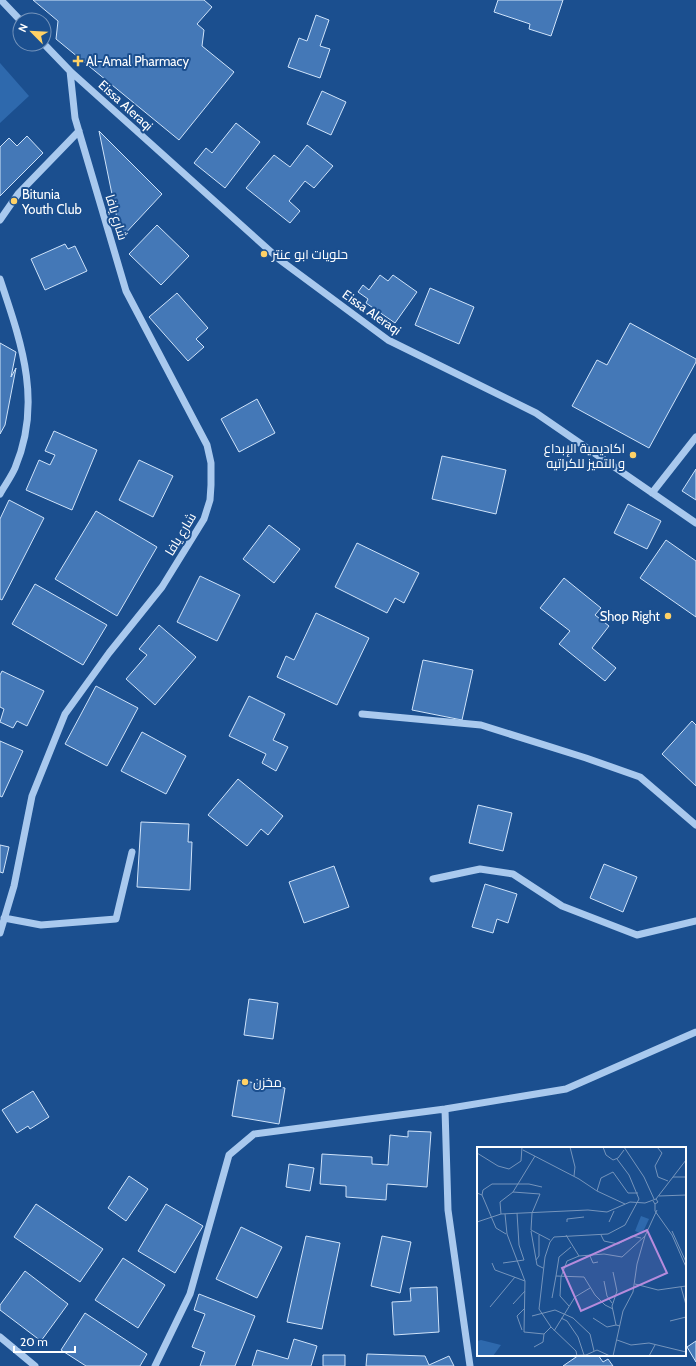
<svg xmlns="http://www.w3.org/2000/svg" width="696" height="1366" font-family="Cabin,Cairo,sans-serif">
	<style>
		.pitch { fill: #2e69ad }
		.building { fill: #4478b7; stroke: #cfe3fa }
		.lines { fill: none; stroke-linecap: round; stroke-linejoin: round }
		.minor { stroke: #a9c9ee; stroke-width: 7 }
		.poi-dot { fill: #ffd166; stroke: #1b4f8f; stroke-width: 1.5 }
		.labels { text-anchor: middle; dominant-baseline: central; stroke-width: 4; stroke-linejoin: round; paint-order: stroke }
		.poi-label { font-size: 13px; fill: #fff; stroke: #1b4f8f; text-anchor: start }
		.street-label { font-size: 13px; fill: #fff; stroke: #1b4f8f }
		.inset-road { fill: none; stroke: #7695bc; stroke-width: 1 }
		.view { fill: #b68bdc; fill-opacity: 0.15; stroke: #b68bdc; stroke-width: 2 }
		.inset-edge { fill: none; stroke: #fff; stroke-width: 2 }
	</style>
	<rect width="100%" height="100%" fill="#1b4f8f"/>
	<path class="pitch" d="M 0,63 L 29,96 L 0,123 Z"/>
	<path class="building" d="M 33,0 L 204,0 L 212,7 L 197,24 L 204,30 L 202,46 L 234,72 L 179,140 L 56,39 L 58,21 Z
		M 498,0 L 563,0 L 551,36 L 529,29 L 530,24 L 494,12 Z
		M 316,15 L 329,20 L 320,46 L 330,49 L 320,78 L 288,67 L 299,38 L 307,41 Z
		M 322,91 L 346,102 L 331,135 L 307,124 Z
		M 236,123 L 260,142 L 225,188 L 194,163 L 206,148 L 212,153 Z
		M 99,131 L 162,194 L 121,238 Z
		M 27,136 L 43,153 L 0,196 L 0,147 L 9,138 L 17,146 Z
		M 307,145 L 333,166 L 314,188 L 305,181 L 289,201 L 300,211 L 290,223 L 246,188 L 274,155 L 290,167 Z
		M 157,225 L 189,256 L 161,285 L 129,254 Z
		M 65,244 L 68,249 L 75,246 L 87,271 L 45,290 L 31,259 Z
		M 380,275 L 388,281 L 393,275 L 417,292 L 395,323 L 366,303 L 368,299 L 358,292 L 363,285 L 369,290 Z
		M 430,288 L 474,307 L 459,344 L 415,325 Z
		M 177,293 L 208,328 L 196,339 L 204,347 L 188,361 L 149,317 Z
		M 630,323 L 696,359 L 696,362 L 649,448 L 572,406 L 597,360 L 607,365 Z
		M 0,343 L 16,352 L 11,377 L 16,368 L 5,425 L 0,434 Z
		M 257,399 L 275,433 L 239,452 L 221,419 Z
		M 54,431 L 97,450 L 72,510 L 26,490 L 39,460 L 50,465 L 55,455 L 45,451 Z
		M 442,456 L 506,470 L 496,514 L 432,499 Z
		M 139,460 L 173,476 L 153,517 L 119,500 Z
		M 696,469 L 696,500 L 682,491 Z
		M 9,500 L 44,518 L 2,600 L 0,599 L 0,519 Z
		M 628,504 L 661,521 L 647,549 L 614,533 Z
		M 96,511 L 157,547 L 117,616 L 55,579 Z
		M 269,525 L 300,549 L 274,583 L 243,559 Z
		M 666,540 L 696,561 L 696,617 L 640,578 Z
		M 357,543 L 419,573 L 404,603 L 395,598 L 387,613 L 335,587 Z
		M 200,576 L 240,595 L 217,641 L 177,622 Z
		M 564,578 L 601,608 L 595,615 L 609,626 L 592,648 L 616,668 L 605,681 L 559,644 L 570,631 L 540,608 Z
		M 35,584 L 107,625 L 83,665 L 12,624 Z
		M 316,613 L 369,638 L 337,705 L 277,677 L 286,656 L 294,660 Z
		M 159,625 L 196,657 L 155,705 L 126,679 L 147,655 L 139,649 Z
		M 423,660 L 473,670 L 462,720 L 412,710 Z
		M 2,671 L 44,691 L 27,726 L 17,721 L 13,728 L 0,722 L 4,709 L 0,707 L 0,675 Z
		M 96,686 L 138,708 L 107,766 L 65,744 Z
		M 249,696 L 285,714 L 273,740 L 288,747 L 276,771 L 262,763 L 266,754 L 229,736 Z
		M 692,721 L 696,725 L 696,786 L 662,754 Z
		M 142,732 L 186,756 L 166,794 L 121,771 Z
		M 0,741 L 23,751 L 2,797 L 0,796 Z
		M 238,779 L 283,816 L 268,835 L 261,829 L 247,846 L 208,815 Z
		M 478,805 L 512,813 L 503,851 L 469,843 Z
		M 141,822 L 189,824 L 188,842 L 192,842 L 190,890 L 137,887 Z
		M 0,845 L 9,847 L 3,873 L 0,872 Z
		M 604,864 L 637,877 L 623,912 L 590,898 Z
		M 334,866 L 349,907 L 304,923 L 289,882 Z
		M 485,884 L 517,894 L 508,923 L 497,919 L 493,933 L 472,927 Z
		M 249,999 L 278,1003 L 273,1039 L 244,1035 Z
		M 238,1080 L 285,1088 L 279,1124 L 232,1116 Z
		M 33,1091 L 49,1117 L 30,1129 L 28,1126 L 17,1133 L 2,1110 Z
		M 408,1131 L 431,1132 L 427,1187 L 387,1184 L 386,1200 L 346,1197 L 346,1186 L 320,1184 L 322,1154 L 372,1157 L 372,1164 L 388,1165 L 390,1135 L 408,1137 Z
		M 289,1164 L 314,1168 L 310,1191 L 286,1187 Z
		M 129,1176 L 148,1189 L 126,1221 L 108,1208 Z
		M 36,1204 L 103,1249 L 80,1282 L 14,1237 Z
		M 166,1204 L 203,1226 L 175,1273 L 138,1251 Z
		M 241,1227 L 282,1247 L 257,1298 L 216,1279 Z
		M 306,1236 L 340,1243 L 322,1329 L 287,1322 Z
		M 382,1236 L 411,1242 L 400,1293 L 371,1286 Z
		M 123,1258 L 165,1285 L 138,1328 L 95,1300 Z
		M 25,1271 L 68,1304 L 41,1341 L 0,1310 L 0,1305 Z
		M 437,1287 L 439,1332 L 394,1335 L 392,1302 L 411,1301 L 410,1288 Z
		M 199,1294 L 255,1316 L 235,1366 L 200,1366 L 205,1352 L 192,1347 L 205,1314 L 194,1310 Z
		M 85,1313 L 147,1354 L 140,1366 L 86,1366 L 61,1350 Z
		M 294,1339 L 317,1346 L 311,1366 L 252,1366 L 257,1350 L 288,1359 Z
		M 696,1341 L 696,1362 L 687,1347 Z
		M 367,1354 L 425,1356 L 429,1365 L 449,1356 L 454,1366 L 366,1366 Z
		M 323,1355 L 345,1355 L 345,1366 L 323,1366 Z
		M 579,1355 L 598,1355 L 603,1362 L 608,1359 L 613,1366 L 563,1366 Z"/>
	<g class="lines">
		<path class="minor" d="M 1,0 L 20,20
			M 70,71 L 280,260 L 388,340 L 536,413 L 696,523
			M 0,220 L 18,194 L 79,131
			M 0,279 C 21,342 43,402 15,468 C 11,477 5,485 0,494
			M 652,493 L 696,437
			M 362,714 L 481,725 L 586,758 L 640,777 L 696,825
			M 433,879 L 480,869 L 513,874 L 562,906 L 637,935 L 696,921
			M 4,918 L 41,925 L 116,919 L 132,852
			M 0,933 L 14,886 L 32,796 L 65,714 L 109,653 L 162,587 L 204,519 L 210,500 L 211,485 L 211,463 L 207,445 L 126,291 L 75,118 L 70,71 L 44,44
			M 445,1109 L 448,1210 L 470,1366
			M 0,1337 L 35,1366
			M 155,1366 L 190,1294 L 229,1155 L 254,1134 L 445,1109 L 566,1089 L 696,1032"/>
	</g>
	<g class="poi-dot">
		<path d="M76 55h4v4h4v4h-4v4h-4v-4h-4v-4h4z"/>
		<circle cx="14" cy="201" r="4"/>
		<circle cx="264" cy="254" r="4"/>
		<circle cx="633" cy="455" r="4"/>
		<circle cx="668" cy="616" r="4"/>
		<circle cx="245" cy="1082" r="4"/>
	</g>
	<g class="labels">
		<g class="poi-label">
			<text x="86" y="61">Al-Amal Pharmacy</text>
			<text x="22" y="194">Bitunia<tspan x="22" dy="15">Youth Club</tspan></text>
			<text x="272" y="254">حلويات ابو عنتر</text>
			<text x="625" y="448" text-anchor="end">اكاديمية الإبداع<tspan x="625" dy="15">و التميز للكراتيه</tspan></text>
			<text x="660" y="616" text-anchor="end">Shop Right</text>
			<text x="253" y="1082">مخزن</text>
		</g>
		<g class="street-label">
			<text transform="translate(126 105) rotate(42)">Eissa Aleraqi</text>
			<text transform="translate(117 217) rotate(73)">شارع يافا</text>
			<text transform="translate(372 312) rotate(35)">Eissa Aleraqi</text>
			<text transform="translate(180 534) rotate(-59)">شارع يافا</text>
		</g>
	</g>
	<g transform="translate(477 1147)">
		<rect width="209" height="209" fill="#1b4f8f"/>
		<path d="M 4,193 L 24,198 L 16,209 L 0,209 L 0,194 Z" fill="#2e69ad"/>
		<path d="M 164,69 L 172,72 L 165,87 L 158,84 Z" fill="#2e69ad"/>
		<path class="inset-road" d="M 93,0 L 98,20 L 97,29M 126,0 L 129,8 L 136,13 L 141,11 L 147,3M 147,0 L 167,30 L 177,52M 180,0 L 185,6 L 178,19 L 181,30 L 191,34M 46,3 L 102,32 L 120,44 L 148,57M 0,6 L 21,19 L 32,22 L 44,14 L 45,0M 196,30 L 209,30M 120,44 L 124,31 L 136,25 L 151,46 L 161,46M 36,45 L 63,47 L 55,66 L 54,83 L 73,93M 0,46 L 5,48 L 19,81 L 29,87M 5,48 L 6,43 L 15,37 L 52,37 L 65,40M 182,49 L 209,48M 179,52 L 209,13M 178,57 L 178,64 L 195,88 L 209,120M 24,67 L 23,55 L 36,45 L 58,9M 28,67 L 30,87 L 48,134M 0,75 L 24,67 L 111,63 L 130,65 L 153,55 L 168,56 L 179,52 L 181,55 L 178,57 L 176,54M 90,75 L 90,72 L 107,70M 132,75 L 137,64M 54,84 L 60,118 L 66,121M 195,84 L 209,115M 89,88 L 102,109 L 127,107 L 145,110 L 168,89 L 180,63M 124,88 L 127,94 L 141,97 L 155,89 L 164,91M 94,100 L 82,110 L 79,129 L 107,130 L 118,148 L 128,158 L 136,162M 113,109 L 116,116 L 121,115M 59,113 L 62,109 L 62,88M 15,116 L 18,123 L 48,134 L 47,185 L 67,187 L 74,180M 26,116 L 47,113 L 42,98 L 40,66M 136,125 L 140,144 L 135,159 L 139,178 L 143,179M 127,134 L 130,149 L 135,156M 158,137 L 181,143 L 209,139M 204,140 L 209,158M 75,151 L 79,129M 36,157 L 48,144M 92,159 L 83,149 L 84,130 L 90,114 L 102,109M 13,160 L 38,130M 55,169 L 78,163 L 96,171 L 113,187 L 117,204M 84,171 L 90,174 L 101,190 L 107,208M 116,171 L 130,180 L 139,178M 193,174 L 209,170M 45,183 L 40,169 L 48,161M 77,184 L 98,150 L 113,141M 140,193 L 154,198 L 172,196 L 209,205M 57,200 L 66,195 L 67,187M 87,209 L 109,208 L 120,203 L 133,209M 100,209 L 99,204 L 74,180 L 62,162 L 68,110 L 73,95 L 77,90 L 131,87 L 148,78 L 162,52 L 152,28 L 140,12M 136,209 L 146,164 L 156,145 L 160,117 L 168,89M 172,209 L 178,198"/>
		<path class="view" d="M 170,83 L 190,126 L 104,164 L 85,121 Z"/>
		<rect width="209" height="209" class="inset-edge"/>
	</g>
	<g transform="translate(32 32) rotate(294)"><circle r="19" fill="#1b4f8f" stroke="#7695bc"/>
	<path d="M0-3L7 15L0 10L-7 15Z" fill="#ffd166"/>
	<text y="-6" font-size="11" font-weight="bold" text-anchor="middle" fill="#ffffff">N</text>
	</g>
	<path d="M14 1346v6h61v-6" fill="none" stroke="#ffffff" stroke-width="2"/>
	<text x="20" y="1346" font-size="12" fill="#ffffff" stroke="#1b4f8f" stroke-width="3" paint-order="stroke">20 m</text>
</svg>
